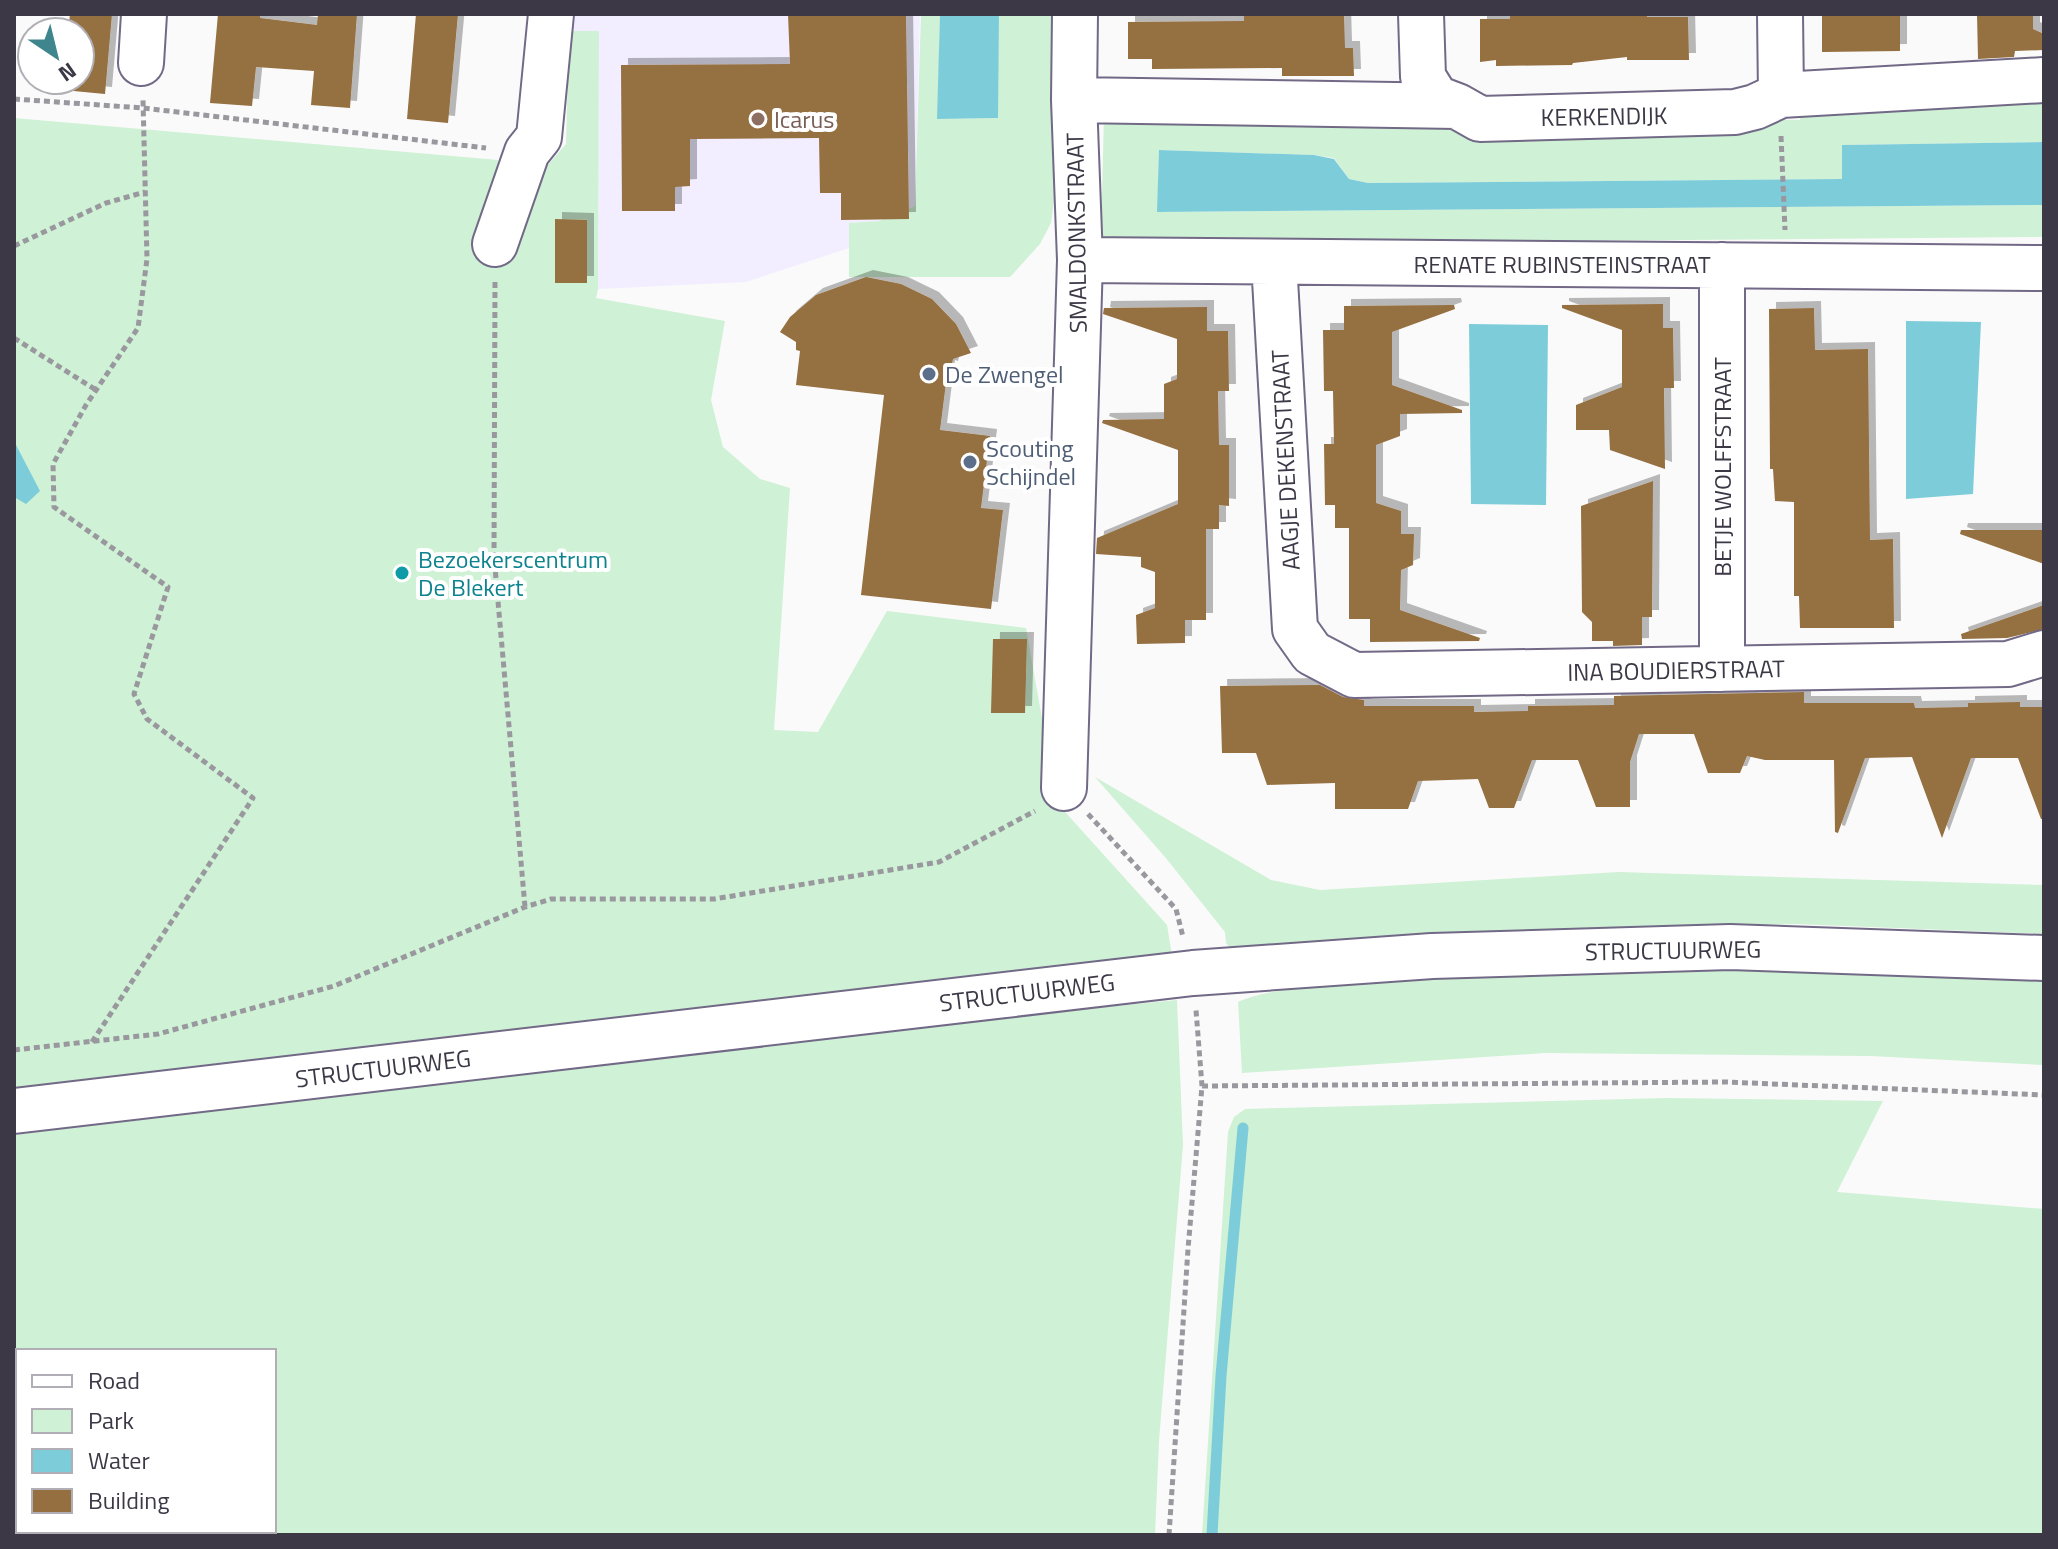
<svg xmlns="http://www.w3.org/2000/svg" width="2058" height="1549" font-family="'Titillium Web',sans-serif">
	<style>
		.built { fill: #f2eeff }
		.green { fill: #cff1d5; fill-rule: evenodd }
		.water { fill: #7dccda }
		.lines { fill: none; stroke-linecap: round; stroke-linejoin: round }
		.stream { stroke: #7dccda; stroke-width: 11 }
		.building { fill: #956f40; filter: url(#shadow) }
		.minor-casing { stroke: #726987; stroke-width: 48 }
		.major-casing { stroke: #726987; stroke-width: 48 }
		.path { stroke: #9a989f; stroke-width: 5; stroke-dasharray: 6 4; stroke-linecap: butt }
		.minor { stroke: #fff; stroke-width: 44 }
		.major { stroke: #fff; stroke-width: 44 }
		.education-dot { fill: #8d6e63; stroke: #fff; stroke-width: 3 }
		.service-dot { fill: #5c6f8a; stroke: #fff; stroke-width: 3 }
		.culture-dot { fill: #0f9aa8; stroke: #fff; stroke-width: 3 }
		.labels { text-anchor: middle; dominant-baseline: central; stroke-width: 8; stroke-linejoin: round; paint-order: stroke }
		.street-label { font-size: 24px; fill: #3c3846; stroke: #fff }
		.education-label { font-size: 24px; fill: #785e54; stroke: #fff; text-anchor: start }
		.service-label { font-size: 24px; fill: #4e5e75; stroke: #fff; text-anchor: start }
		.culture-label { font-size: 24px; fill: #0d838f; stroke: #fff; text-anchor: start }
	</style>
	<defs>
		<filter id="shadow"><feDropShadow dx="7" dy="-7" stdDeviation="0" flood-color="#0004"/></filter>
	</defs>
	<rect width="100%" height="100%" fill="#fafafa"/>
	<path class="built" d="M 569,14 L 920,14 L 915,206 L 879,221 L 849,223 L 849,248 L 746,282 L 598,289 L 599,32 L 569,31 Z"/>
	<path class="green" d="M 921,14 L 940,14 L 938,119 L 997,118 L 999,14 L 1061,14 L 1061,149 L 1051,223 L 1040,244 L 1010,277 L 849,277 L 849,223 L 879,221 L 915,206 Z
		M 569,31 L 599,31 L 598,289 L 596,298 L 725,321 L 711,400 L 723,447 L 760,479 L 790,488 L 774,730 L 818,732 L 887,611 L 1026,628 L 1057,803 L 1167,925 L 1172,955 L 14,1090 L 14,118 L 498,160 L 496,185 L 539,175 L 566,144 Z
		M 2044,96 L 2044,142 L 1843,145 L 1843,179 L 1368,183 L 1349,179 L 1334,158 L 1314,155 L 1159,150 L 1158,212 L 2044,205 L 2044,237 L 1320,243 L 1101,238 L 1104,114 L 1800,120 L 1800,102 Z
		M 1095,777 L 1271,880 L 1320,890 L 1618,872 L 2044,885 L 2044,934 L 1795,924 L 1463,932 L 1232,950 L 1226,943 L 1225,932 L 1165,857 Z
		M 1757,968 L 2044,973 L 2044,1065 L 1871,1056 L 1545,1053 L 1242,1073 L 1238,1002 C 1276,985 1358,983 1402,981 C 1520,975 1638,972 1757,968 Z
		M 1177,1000 L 1183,1145 L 1159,1441 L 1155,1535 L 14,1535 L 14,1135 L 910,1026 ZM 18,1351 L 274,1351 L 274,1531 L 18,1531 Z
		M 1666,1098 L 1883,1101 L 1837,1192 L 2044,1209 L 2044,1535 L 1202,1535 L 1228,1132 L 1234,1117 L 1245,1109 Z"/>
	<path class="water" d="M 940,14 L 999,14 L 998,118 L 937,119 Z
		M 2044,142 L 2044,205 L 1157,212 L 1159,150 L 1314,155 L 1334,159 L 1349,179 L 1368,183 L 1842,179 L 1842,145 Z
		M 1906,321 L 1981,322 L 1973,494 L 1906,499 Z
		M 1469,324 L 1548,325 L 1546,505 L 1471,504 Z
		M 14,441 L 40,491 L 26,504 L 14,497 Z"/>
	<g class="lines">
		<path class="stream" d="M 1212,1535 L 1221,1376 L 1243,1128"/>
	</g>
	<path class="building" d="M 70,14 L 112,14 L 105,94 L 63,90 L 64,80 L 80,80 L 80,32 L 68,32 Z
		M 218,14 L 260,14 L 260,18 L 317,25 L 318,14 L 357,14 L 350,108 L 311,105 L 314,71 L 256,67 L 252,106 L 210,103 Z
		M 416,14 L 458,14 L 448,123 L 407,119 Z
		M 788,14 L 906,14 L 909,219 L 841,220 L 841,193 L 820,193 L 819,138 L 690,139 L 690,186 L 675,187 L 675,211 L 622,211 L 621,65 L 790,64 Z
		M 1344,14 L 1345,48 L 1353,48 L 1354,76 L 1282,76 L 1282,68 L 1152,69 L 1152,59 L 1128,59 L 1128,22 L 1244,21 L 1244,15 Z
		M 1510,14 L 1647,14 L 1647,17 L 1688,17 L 1689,60 L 1627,60 L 1627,57 L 1573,63 L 1572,65 L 1496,66 L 1496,60 L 1480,62 L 1480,19 L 1510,19 Z
		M 1822,14 L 1900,14 L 1900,51 L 1822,52 Z
		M 1977,14 L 2033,14 L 2033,29 L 2044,34 L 2044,50 L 2015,51 L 2014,57 L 1978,59 Z
		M 555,219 L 587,220 L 587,283 L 555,283 Z
		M 866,277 L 901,284 L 932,299 L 956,324 L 971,353 L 953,359 L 951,368 L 948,367 L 940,430 L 990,436 L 981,508 L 1003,510 L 991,609 L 861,595 L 884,395 L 796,385 L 800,351 L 796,350 L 796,342 L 780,332 L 790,317 L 816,295 Z
		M 1663,304 L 1663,328 L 1673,328 L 1674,388 L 1664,388 L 1665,469 L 1610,450 L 1609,430 L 1576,430 L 1576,405 L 1622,387 L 1622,330 L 1562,308 L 1562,305 Z
		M 1454,305 L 1455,309 L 1392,332 L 1392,385 L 1462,410 L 1462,413 L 1400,414 L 1400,436 L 1376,445 L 1376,503 L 1401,511 L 1401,534 L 1414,534 L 1413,565 L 1401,570 L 1400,610 L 1480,638 L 1479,641 L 1370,642 L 1370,619 L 1349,619 L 1349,528 L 1335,528 L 1335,505 L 1325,505 L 1324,444 L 1334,444 L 1333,391 L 1324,391 L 1323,330 L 1344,330 L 1344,306 Z
		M 1207,307 L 1207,331 L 1228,331 L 1229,391 L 1218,391 L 1219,445 L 1229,445 L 1229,506 L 1219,505 L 1219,529 L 1206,529 L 1206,620 L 1185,620 L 1185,643 L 1137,644 L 1136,615 L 1155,608 L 1155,572 L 1141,567 L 1141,557 L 1096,554 L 1097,538 L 1178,504 L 1178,450 L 1102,423 L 1103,420 L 1164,419 L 1164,384 L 1177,379 L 1177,339 L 1103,314 L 1104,308 Z
		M 1814,308 L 1815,350 L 1868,349 L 1870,540 L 1893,539 L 1894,628 L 1800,628 L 1799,596 L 1794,596 L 1794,502 L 1775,501 L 1773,469 L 1770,469 L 1769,309 Z
		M 1653,481 L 1652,617 L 1642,617 L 1642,645 L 1613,646 L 1613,641 L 1592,641 L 1592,622 L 1582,612 L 1581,506 Z
		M 1961,530 L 2044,530 L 2044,564 L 1960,534 Z
		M 2044,605 L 2044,629 L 2007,638 L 1962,639 L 1961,634 Z
		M 993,639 L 1027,639 L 1025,713 L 991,713 Z
		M 1320,685 L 1343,697 L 1364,700 L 1364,706 L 1474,706 L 1474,712 L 1528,711 L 1528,706 L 1614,705 L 1614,696 L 1804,692 L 1804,703 L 1914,703 L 1915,708 L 1968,707 L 1968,703 L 2020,702 L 2020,707 L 2044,707 L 2044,819 L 2041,819 L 2018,758 L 1971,758 L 1942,838 L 1912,757 L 1865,758 L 1838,833 L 1835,832 L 1834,760 L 1765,760 L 1747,756 L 1740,773 L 1708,773 L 1694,734 L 1639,734 L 1630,762 L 1630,807 L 1596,807 L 1578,760 L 1532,760 L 1514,808 L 1489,808 L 1478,779 L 1418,781 L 1408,809 L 1335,809 L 1335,783 L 1267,785 L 1256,753 L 1222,753 L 1220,686 Z"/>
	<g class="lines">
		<g class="minor-casing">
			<path id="minor" d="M 1421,14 L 1423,77 L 1436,98 L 1457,106 L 1480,119 L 1735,112 L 1755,107 L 1781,95 L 1780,14
				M 141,63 L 144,14
				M 1781,95 L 2044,80
				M 1074,100 L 1457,106
				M 495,244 L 527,152 L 539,137 L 551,14
				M 1080,260 L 2044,268
				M 1274,262 L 1295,629 L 1312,653 L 1354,675 L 2008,664 L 2044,653
				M 1722,669 L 1722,265
				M 1064,788 L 1080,260 L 1074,100 L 1075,14"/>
		</g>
		<g class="major-casing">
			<path id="major" d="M 14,1111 L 1193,973 L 1432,956 L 1730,947 L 2044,958"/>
		</g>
		<path class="path" d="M 14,99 L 143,108 L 486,148
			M 1781,136 L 1785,230
			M 14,246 L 106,203 L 145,192
			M 495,282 L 494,556 L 525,907
			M 14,338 L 96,390
			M 1088,814 L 1176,909 L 1183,937
			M 92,1042 L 253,798 L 147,719 L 134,694 L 168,587 L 54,507 L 53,464 L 86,405 L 138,328 L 147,259 L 143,100
			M 14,1050 L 158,1034 L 334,986 L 525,907 L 551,899 L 714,899 L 939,862 L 1035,811
			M 1202,1086 L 1725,1082 L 2044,1095
			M 1169,1535 L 1188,1249 L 1202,1086 L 1196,1010"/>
		<use href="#minor" class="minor"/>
		<use href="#major" class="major"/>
	</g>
	<circle class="education-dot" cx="758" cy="119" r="8"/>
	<g class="service-dot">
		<circle cx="929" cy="374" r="8"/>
		<circle cx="970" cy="462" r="8"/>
	</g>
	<circle class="culture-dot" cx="402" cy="573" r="8"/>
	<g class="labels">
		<g class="street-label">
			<text transform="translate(1604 116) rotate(-1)">KERKENDIJK</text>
			<text transform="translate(1076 233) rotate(-91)">SMALDONKSTRAAT</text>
			<text x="1562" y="264">RENATE RUBINSTEINSTRAAT</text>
			<text transform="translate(1285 460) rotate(-93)">AAGJE DEKENSTRAAT</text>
			<text transform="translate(1722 467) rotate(-90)">BETJE WOLFFSTRAAT</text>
			<text transform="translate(1676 670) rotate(-1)">INA BOUDIERSTRAAT</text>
			<text transform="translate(1673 950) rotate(-1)">STRUCTUURWEG</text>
			<text transform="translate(1027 992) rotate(-7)">STRUCTUURWEG</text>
			<text transform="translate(383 1068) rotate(-7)">STRUCTUURWEG</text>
		</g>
		<g class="education-label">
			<text x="774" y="119">Icarus</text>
		</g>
		<g class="service-label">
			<text x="945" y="374">De Zwengel</text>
			<text x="986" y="448">Scouting<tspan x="986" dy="28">Schijndel</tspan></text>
		</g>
		<g class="culture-label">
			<text x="418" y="559">Bezoekerscentrum<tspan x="418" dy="28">De Blekert</tspan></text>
		</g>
	</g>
	<rect width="2058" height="1549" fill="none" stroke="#3c3846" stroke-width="32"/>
	<rect x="16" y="1349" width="260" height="184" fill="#ffffff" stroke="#b1afb5" stroke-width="2"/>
	<rect x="32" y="1375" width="40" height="12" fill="#ffffff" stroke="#b1afb5" stroke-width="2"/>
	<text x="88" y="1389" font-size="24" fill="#3c3846">Road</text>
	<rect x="32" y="1409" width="40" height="24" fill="#cff1d5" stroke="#b1afb5" stroke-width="2"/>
	<text x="88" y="1429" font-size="24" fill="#3c3846">Park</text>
	<rect x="32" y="1449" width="40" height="24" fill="#7dccda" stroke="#b1afb5" stroke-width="2"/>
	<text x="88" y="1469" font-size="24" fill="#3c3846">Water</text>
	<rect x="32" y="1489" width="40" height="24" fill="#956f40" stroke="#b1afb5" stroke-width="2"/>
	<text x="88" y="1509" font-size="24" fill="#3c3846">Building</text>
	<g transform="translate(56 56) rotate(145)"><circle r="38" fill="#ffffff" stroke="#b1afb5" stroke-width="2"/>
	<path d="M0-6L14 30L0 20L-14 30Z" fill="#3e858d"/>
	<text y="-12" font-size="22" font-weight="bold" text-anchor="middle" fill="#3c3846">N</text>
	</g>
</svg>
